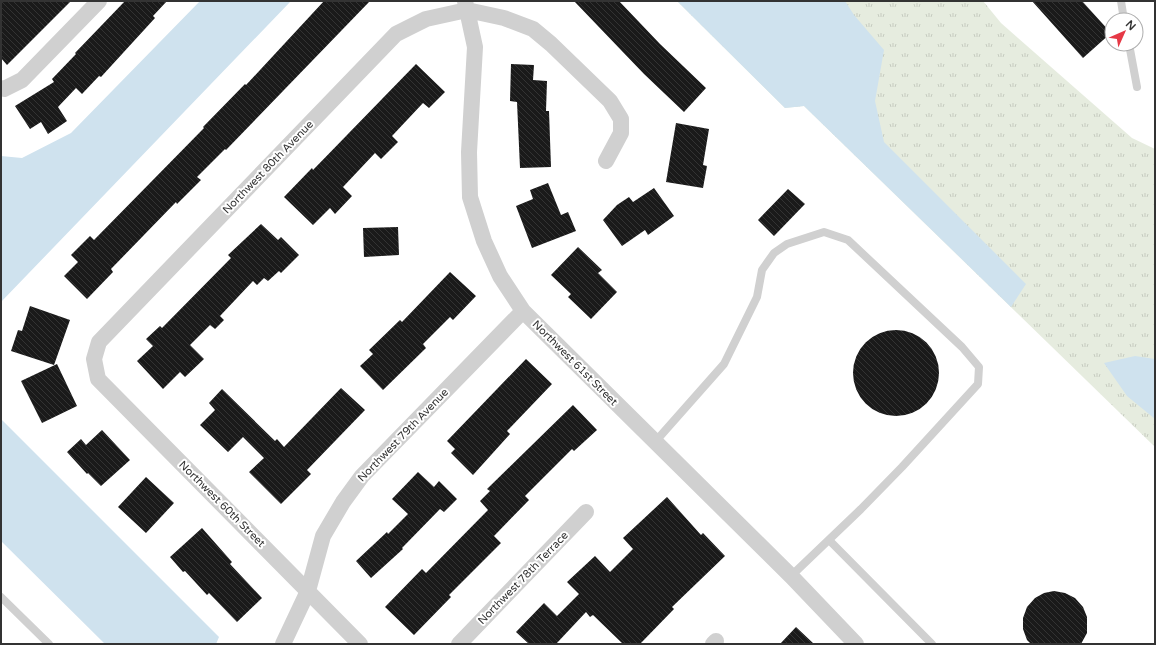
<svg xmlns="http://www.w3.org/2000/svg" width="1156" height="645" font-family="'Varela Round',sans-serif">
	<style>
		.grass { fill: url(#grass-tufts) }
		.water { fill: #cfe2ee }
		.building { fill: url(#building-back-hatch) }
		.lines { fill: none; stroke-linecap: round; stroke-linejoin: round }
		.lane { stroke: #d0d0d0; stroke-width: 8 }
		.street { stroke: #d0d0d0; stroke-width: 16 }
		.labels { text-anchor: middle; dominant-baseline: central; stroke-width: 4; stroke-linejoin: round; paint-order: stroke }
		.street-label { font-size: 11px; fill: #333; stroke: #fff }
	</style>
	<defs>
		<pattern id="grass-tufts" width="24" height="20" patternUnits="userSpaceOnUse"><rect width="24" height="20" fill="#e6ecdf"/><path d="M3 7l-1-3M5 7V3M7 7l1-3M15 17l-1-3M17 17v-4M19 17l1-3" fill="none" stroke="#c6cbc0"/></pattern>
		<pattern id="building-back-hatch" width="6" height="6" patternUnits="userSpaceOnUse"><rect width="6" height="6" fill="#1a1a1a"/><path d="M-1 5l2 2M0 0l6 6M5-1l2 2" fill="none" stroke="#333"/></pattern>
	</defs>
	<rect width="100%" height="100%" fill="#fff"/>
	<path class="grass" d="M 677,1 L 983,1 L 1001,23 L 1132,138 L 1155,149 L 1155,447 L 804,106 L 785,108 Z"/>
	<path class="water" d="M 200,1 L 291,1 L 1,302 L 1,156 L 22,158 L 71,133 Z
		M 677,1 L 845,1 L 854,15 L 884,50 L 875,101 L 884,142 L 1026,284 L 1011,307 L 804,106 L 785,108 Z
		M 1135,356 L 1155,359 L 1155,419 L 1127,396 L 1104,363 Z
		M 1,419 L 219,637 L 216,644 L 105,644 L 1,541 Z"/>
	<path class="building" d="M 1,1 L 71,1 L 7,65 L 1,58 Z
		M 125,1 L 167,1 L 153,16 L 155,18 L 101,77 L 99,76 L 82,94 L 76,88 L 58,107 L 67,121 L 48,134 L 41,122 L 30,129 L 15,106 L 54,82 L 52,79 L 76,54 L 75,53 Z
		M 324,1 L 370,1 L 226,150 L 225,149 L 197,177 L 201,180 L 177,204 L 176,202 L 111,269 L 113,272 L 87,299 L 64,276 L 78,262 L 71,255 L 90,236 L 94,240 L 204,128 L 203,127 L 245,84 L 246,85 Z
		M 574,1 L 619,1 L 660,44 L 706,88 L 684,112 L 644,74 Z
		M 1032,1 L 1082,1 L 1111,33 L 1083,58 Z
		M 416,64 L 445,92 L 429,108 L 423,103 L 392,136 L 398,142 L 381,159 L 375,153 L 343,187 L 352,196 L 335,214 L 330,208 L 313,225 L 284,197 L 312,168 L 313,170 Z
		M 511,64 L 534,65 L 533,80 L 547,81 L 546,111 L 549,111 L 551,167 L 520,168 L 517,102 L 510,101 Z
		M 676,123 L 709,129 L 703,165 L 707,166 L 703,188 L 666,182 Z
		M 548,183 L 561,215 L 568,212 L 576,231 L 532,248 L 516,206 L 533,199 L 530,190 Z
		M 654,188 L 674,216 L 648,235 L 645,230 L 622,246 L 603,220 L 617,205 L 629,197 L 633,202 Z
		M 788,189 L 805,204 L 774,236 L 758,220 Z
		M 261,224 L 278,240 L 281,237 L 299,255 L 281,273 L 279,271 L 268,281 L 264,278 L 257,285 L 253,281 L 220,316 L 224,320 L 215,329 L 210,325 L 190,345 L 204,359 L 185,377 L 180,372 L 163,389 L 137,361 L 153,346 L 146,339 L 160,326 L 162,328 L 231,258 L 228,255 Z
		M 398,227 L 399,255 L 364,257 L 363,228 Z
		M 578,247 L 602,270 L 598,273 L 617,292 L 591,319 L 568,297 L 571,294 L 551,275 Z
		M 450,272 L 476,296 L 453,320 L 450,317 L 423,344 L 426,348 L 383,390 L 360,366 L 373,354 L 369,350 L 400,320 L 402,322 Z
		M 30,306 L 70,320 L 54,365 L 11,351 L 18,330 L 22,331 Z
		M853 373a43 43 0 1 1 86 0a43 43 0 1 1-86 0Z
		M 526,359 L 552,384 L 507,431 L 510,434 L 473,475 L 451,453 L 455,449 L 447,441 Z
		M 57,364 L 77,406 L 42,423 L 21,381 Z
		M 341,388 L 365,410 L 307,470 L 311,474 L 281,504 L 249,472 L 264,458 L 243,437 L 228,452 L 200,425 L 215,410 L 209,403 L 222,389 L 275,441 L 277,439 L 284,447 Z
		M 573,405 L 597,430 L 574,451 L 572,449 L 525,496 L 529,500 L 494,536 L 501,543 L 449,595 L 451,597 L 414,635 L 385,607 L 422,569 L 426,573 L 488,510 L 480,501 L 490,491 L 487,489 Z
		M 102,430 L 130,460 L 101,486 L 88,473 L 87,474 L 67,452 L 81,439 L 86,445 Z
		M 418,472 L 434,487 L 439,481 L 457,499 L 444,512 L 440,509 L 402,548 L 403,549 L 371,578 L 356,561 L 387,532 L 388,534 L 408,514 L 392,499 Z
		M 146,477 L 174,503 L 146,533 L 118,507 Z
		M 667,497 L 701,535 L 703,533 L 725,556 L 672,607 L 674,609 L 640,644 L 623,644 L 593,615 L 590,617 L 586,612 L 556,644 L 529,644 L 516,632 L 544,603 L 557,616 L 579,594 L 567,582 L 595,556 L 610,572 L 633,549 L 623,538 Z
		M 202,528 L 232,562 L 230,564 L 262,598 L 237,622 L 209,593 L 207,595 L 185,571 L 183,572 L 170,557 Z
		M 1054,591 L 1065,593 L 1075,598 L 1083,607 L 1087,617 L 1087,633 L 1081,644 L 1031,644 L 1027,640 L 1023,629 L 1023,618 L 1027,607 L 1035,598 L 1044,593 Z
		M 796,627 L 814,644 L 780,644 Z"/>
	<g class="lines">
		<path class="lane" d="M 1121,1 L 1124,20
			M 1129,44 L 1137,87
			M 655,442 L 724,364 L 757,297 L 762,270 L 774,253 L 787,244 L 824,232 L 848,240 L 962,347 L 979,367 L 978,384 L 902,467 L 861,509 L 791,576
			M 829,540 L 932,644
			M 1,597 L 49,644"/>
		<path class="street" d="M 465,1 L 475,47 L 469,152 L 470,197 L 484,241 L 500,276 L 523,311 L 791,576 L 856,644
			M 1,88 L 4,89 L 22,80 L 99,1
			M 283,644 L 308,591 L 323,536 L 343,502 L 362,476 L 523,311
			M 360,644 L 98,379 L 94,359 L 99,342 L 396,34 L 426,19 L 467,10 L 504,18 L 533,29 L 551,44 L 610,101 L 621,119 L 621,133 L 606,161
			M 459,644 L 586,512
			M 713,644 L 716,641"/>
	</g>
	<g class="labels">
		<g class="street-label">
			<text transform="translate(268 167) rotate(-46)">Northwest 80th Avenue</text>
			<text transform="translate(575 363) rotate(45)">Northwest 61st Street</text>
			<text transform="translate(403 435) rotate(-46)">Northwest 79th Avenue</text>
			<text transform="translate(222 504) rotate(45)">Northwest 60th Street</text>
			<text transform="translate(523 578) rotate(-46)">Northwest 78th Terrace</text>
		</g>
	</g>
	<rect width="1156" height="645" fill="none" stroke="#333333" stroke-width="4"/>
	<g transform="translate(1124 32) rotate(45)"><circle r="19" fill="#ffffff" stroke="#adadad"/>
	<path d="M0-3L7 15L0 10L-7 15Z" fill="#e63946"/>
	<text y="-6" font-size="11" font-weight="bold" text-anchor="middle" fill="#333333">N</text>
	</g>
</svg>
